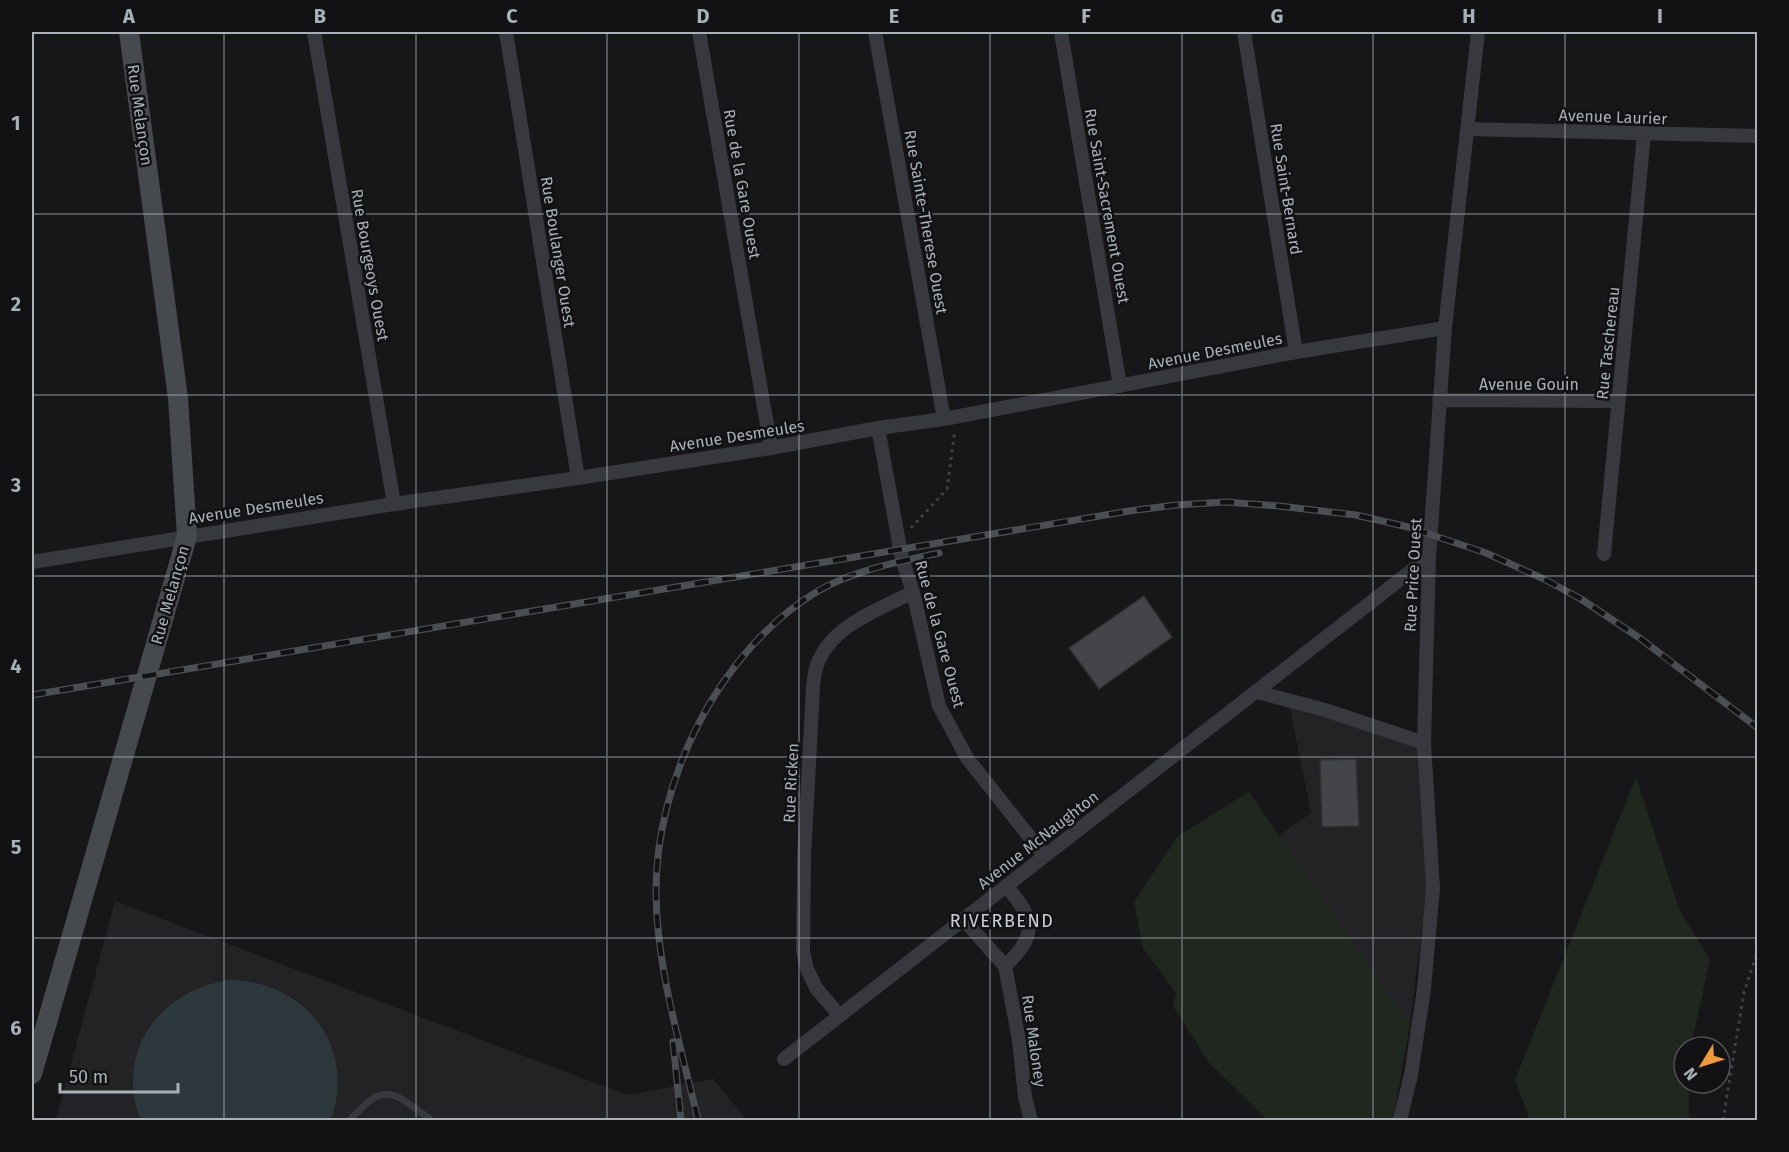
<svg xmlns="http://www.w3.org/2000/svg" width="1789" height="1152" font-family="'Fira Sans',sans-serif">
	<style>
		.built { fill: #232326 }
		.green { fill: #1f271f }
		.water { fill: #2d383d }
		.building { fill: #434549; stroke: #313135; stroke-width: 1.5 }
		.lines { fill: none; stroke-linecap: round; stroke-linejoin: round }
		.path { stroke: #3e4145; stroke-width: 3; stroke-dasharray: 3 4.5; stroke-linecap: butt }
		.lane { stroke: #38393e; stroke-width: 7 }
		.street { stroke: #38393e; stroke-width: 14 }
		.secondary { stroke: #46494e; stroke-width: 20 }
		.rail-casing { stroke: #4b4e53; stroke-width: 7 }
		.rail { stroke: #121214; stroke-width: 4.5; stroke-dasharray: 14; stroke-linecap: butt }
		.grid { fill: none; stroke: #a9b0b8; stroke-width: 1.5; stroke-opacity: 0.55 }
		.labels { text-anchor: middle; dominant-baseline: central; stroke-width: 5; stroke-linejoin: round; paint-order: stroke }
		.street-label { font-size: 16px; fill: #a9b0b8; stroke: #121214 }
		.neighbourhood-label { font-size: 18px; letter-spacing: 1.5px; fill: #caced4; stroke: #121214 }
		.neatline { fill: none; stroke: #a9b0b8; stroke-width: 2 }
		.grid-label { font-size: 20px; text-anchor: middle; font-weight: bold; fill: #a9b0b8 }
	</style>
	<rect width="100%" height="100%" fill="#171719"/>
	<path class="built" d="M 1289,704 L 1419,748 L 1427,888 L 1410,1024 L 1279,835 L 1311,813 Z
		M 115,901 L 627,1095 L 713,1079 L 747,1120 L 56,1120 Z"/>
	<path class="green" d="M 1636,777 L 1680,911 L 1710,959 L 1691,1047 L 1684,1047 L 1684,1083 L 1689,1083 L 1689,1120 L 1530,1120 L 1515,1080 Z
		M 1249,792 L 1410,1024 L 1393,1120 L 1268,1120 L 1210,1064 L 1173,1006 L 1176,993 L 1143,948 L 1134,902 L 1178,836 Z"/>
	<path class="water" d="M 230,980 C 307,982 356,1047 331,1120 L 141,1120 C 113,1052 161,989 230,980 Z"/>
	<path class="building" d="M 1144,596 L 1172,637 L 1099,689 L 1069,648 Z
		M 1356,759 L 1359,826 L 1322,827 L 1320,760 Z"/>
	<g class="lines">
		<path class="path" d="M 911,528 L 947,489 L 955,430
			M 1723,1120 L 1744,992 L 1758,950"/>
		<path class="lane" d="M 350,1120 C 385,1081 392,1091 431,1120"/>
		<path class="street" d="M 314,32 L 394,504
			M 506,32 L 578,478
			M 699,32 L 771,448
			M 875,32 L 944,419
			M 1061,32 L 1120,386
			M 1244,32 L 1296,352
			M 1467,129 L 1758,136
			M 1439,400 L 1618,401
			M 878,428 L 902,559 L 913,592 L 939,706 L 967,758 L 1044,855
			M 1604,554 L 1644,134
			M 32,562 L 394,504 L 578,478 L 771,448 L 878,428 L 944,419 L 1296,352 L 1445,328
			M 1257,692 L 1325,710 L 1424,743
			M 964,920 L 1005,966 L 1019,1040 L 1025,1097 L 1031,1120
			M 1005,966 C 1038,936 1035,918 1006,886
			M 840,1016 L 816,988 L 807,969 L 803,951 L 804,858 L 813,688 C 814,680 814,672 817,665 C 831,625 879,610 913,592
			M 784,1059 L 1429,557
			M 1400,1120 L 1411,1075 L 1424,989 L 1433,888 L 1424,743 L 1429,557 L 1445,328 L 1478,32"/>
		<path class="secondary" d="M 32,1074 L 187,536 L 178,398 L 129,32"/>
		<g class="rail-casing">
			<path id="rail" d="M 32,695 L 1129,511 L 1176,505 L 1226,502 L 1279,506 L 1356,515 L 1408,527 L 1486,553 L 1544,579 L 1581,599 L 1641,639 L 1758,728
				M 673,1042 L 681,1120
				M 698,1120 C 681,1047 657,970 656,894 C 655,780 719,650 818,591 C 854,570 898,562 939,553"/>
		</g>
		<use href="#rail" class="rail"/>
	</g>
	<path class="grid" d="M 224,32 L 224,1120M 416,32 L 416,1120M 607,32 L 607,1120M 799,32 L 799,1120M 990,32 L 990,1120M 1182,32 L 1182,1120M 1373,32 L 1373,1120M 1565,32 L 1565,1120M 32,214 L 1758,214M 32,395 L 1758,395M 32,576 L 1758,576M 32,757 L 1758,757M 32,938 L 1758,938"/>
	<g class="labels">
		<g class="street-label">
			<text transform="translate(140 115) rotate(82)">Rue Melançon</text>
			<text transform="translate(1613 117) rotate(2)">Avenue Laurier</text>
			<text transform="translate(742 184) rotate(80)">Rue de la Gare Ouest</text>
			<text transform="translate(1286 189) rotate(81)">Rue Saint-Bernard</text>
			<text transform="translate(1107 206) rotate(80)">Rue Saint-Sacrement Ouest</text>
			<text transform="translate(926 222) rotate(80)">Rue Sainte-Therese Ouest</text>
			<text transform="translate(558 252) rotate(81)">Rue Boulanger Ouest</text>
			<text transform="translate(370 265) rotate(80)">Rue Bourgeoys Ouest</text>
			<text transform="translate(1608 343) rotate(-84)">Rue Taschereau</text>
			<text transform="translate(1215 351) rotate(-11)">Avenue Desmeules</text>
			<text x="1529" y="384">Avenue Gouin</text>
			<text transform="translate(737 436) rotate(-9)">Avenue Desmeules</text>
			<text transform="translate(256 508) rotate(-9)">Avenue Desmeules</text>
			<text transform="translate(1413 575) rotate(-87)">Rue Price Ouest</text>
			<text transform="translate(170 595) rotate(-74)">Rue Melançon</text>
			<text transform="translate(940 634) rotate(75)">Rue de la Gare Ouest</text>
			<text transform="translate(791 783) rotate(-87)">Rue Ricken</text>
			<text transform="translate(1038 840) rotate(-38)">Avenue McNaughton</text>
			<text transform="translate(1034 1041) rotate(82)">Rue Maloney</text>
		</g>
		<g class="neighbourhood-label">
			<text x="1002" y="921">RIVERBEND</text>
		</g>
	</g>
	<rect width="1789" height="1152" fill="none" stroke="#121214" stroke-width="66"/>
	<g transform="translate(1702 1065) rotate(232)"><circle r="28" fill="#121214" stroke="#4e5156" stroke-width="1.5"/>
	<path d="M0-4.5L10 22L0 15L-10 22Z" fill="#f09938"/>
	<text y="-9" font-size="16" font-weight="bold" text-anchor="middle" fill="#a9b0b8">N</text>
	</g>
	<path d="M60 1083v9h118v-9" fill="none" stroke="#a9b0b8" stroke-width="3"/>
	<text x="69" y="1083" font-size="18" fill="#a9b0b8" stroke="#121214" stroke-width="4.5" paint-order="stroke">50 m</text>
	<rect x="33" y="33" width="1723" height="1086" class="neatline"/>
	<g class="grid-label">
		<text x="129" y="23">A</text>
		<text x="320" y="23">B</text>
		<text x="512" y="23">C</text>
		<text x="703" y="23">D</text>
		<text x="894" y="23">E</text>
		<text x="1086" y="23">F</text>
		<text x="1277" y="23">G</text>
		<text x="1469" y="23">H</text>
		<text x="1660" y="23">I</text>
		<text x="16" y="130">1</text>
		<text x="16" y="311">2</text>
		<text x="16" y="492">3</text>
		<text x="16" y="673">4</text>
		<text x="16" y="854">5</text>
		<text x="16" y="1035">6</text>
	</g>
</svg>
